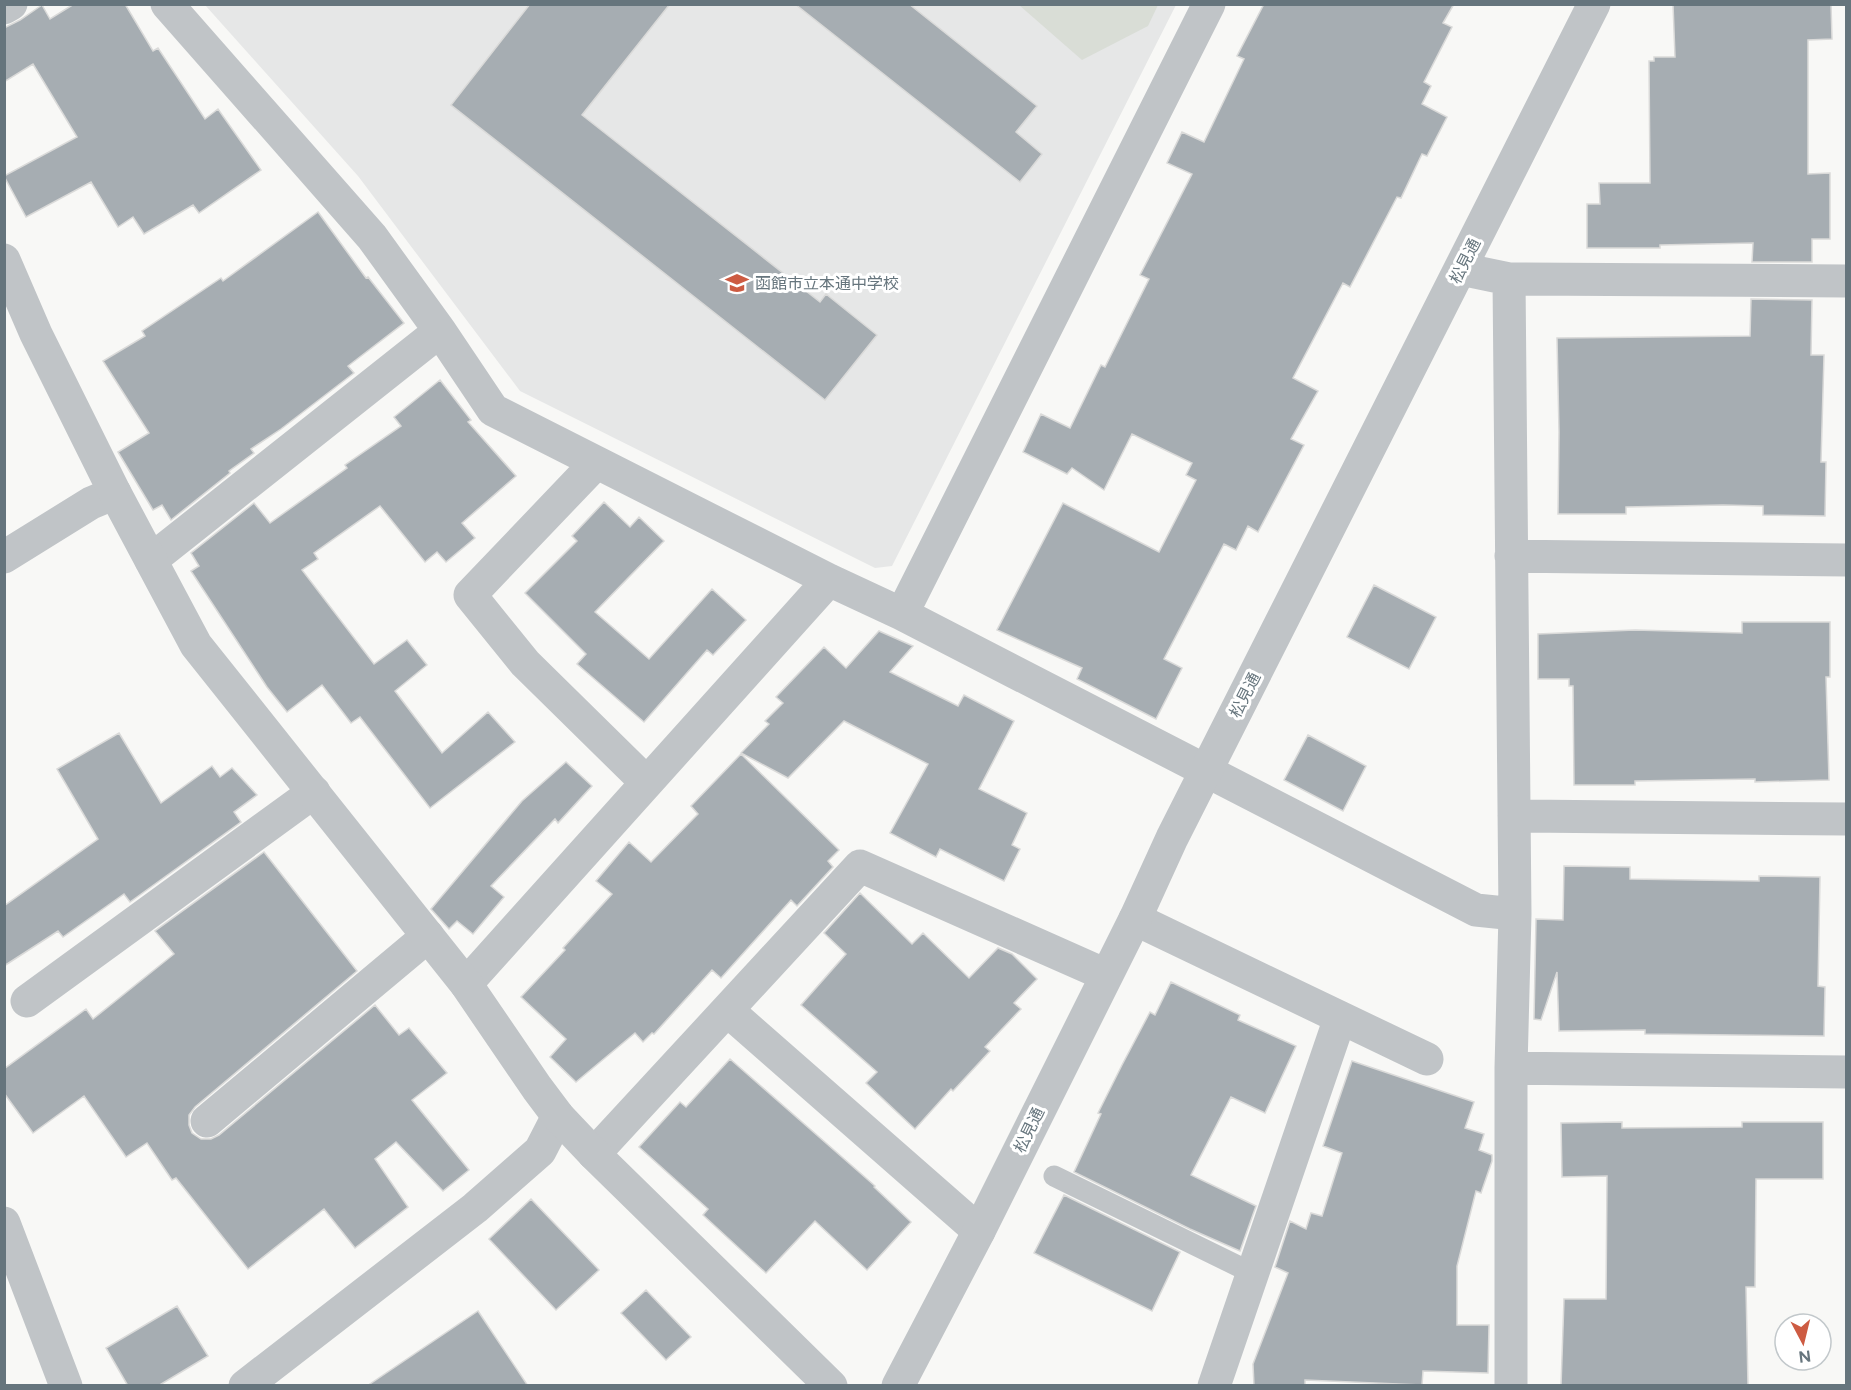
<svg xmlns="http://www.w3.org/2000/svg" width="1851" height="1390" font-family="Figtree,'Noto Sans JP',sans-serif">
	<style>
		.built { fill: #e6e7e7 }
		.green { fill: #d9ddd6 }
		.building { fill: #a6adb2; stroke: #dadad9; stroke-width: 1.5 }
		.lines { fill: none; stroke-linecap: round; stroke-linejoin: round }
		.service { stroke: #c0c4c7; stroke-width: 21 }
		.minor { stroke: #c0c4c7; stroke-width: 33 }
		.tertiary { stroke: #c0c4c7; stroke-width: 33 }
		.labels { text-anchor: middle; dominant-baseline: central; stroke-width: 6; stroke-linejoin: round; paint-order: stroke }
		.street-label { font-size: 16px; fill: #66757d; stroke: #fff }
		.poi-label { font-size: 16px; fill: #66757d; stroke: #fff; text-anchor: start }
	</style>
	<rect width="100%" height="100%" fill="#f8f8f6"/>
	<path class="built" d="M 205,5 L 1176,5 L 892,566 L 875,568 L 520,391 L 358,176 Z"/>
	<path class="green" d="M 1019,5 L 1158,5 L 1148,26 L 1082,60 Z"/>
	<path class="building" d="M 74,4 L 125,4 L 153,51 L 158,48 L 205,119 L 218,109 L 261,170 L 199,213 L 193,205 L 144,234 L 133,217 L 118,227 L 91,182 L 26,217 L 4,176 L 77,137 L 33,64 L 4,82 L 4,28 L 20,20 L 42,5 L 50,19 Z
		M 530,4 L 670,4 L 582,115 L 820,302 L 826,294 L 877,335 L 825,400 L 451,105 Z
		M 795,4 L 909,4 L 1037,106 L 1016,132 L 1042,154 L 1020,182 Z
		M 1264,4 L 1454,4 L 1443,23 L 1452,27 L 1424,82 L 1431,86 L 1422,104 L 1447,117 L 1427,156 L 1422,154 L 1401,198 L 1397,197 L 1350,287 L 1343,283 L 1293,378 L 1318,391 L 1291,439 L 1304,445 L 1258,532 L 1248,526 L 1236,550 L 1224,544 L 1164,659 L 1182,668 L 1156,719 L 1077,679 L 1082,668 L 997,630 L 1063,503 L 1159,552 L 1196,480 L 1186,475 L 1192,463 L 1132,434 L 1104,490 L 1072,468 L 1067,474 L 1023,452 L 1041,414 L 1070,428 L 1101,365 L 1105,367 L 1149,279 L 1140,275 L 1192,174 L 1167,163 L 1182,132 L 1204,142 L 1244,59 L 1237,56 Z
		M 1673,4 L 1831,4 L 1832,39 L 1808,40 L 1808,174 L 1830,173 L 1830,239 L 1812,239 L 1812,262 L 1752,262 L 1753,243 L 1660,245 L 1660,248 L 1587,248 L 1587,204 L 1600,204 L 1599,183 L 1650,183 L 1649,61 L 1654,61 L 1654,57 L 1675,57 Z
		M 318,212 L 366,278 L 368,277 L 404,323 L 348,366 L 354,373 L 281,429 L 251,449 L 254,453 L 229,471 L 230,473 L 171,520 L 162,505 L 153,510 L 118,452 L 149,433 L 103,361 L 145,336 L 142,331 L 221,278 L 223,281 Z
		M 1751,299 L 1812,300 L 1811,355 L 1824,355 L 1821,462 L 1826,462 L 1825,516 L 1763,515 L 1763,506 L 1723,505 L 1626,507 L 1626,514 L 1558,514 L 1559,432 L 1557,338 L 1750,336 Z
		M 440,380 L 471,420 L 468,422 L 516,476 L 462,523 L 475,538 L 446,562 L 437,552 L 425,562 L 380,506 L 314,553 L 318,559 L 302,570 L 374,664 L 407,640 L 427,665 L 395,691 L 442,753 L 488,712 L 515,742 L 430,808 L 360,717 L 351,723 L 322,685 L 287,712 L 267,687 L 191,571 L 199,566 L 191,553 L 254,503 L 270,523 L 347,468 L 345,465 L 401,426 L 394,417 Z
		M 604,502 L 630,527 L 639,517 L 664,541 L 595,612 L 649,659 L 712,589 L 746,620 L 713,655 L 707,650 L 644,722 L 577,664 L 586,654 L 525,593 L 577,541 L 572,536 Z
		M 1374,585 L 1436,617 L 1409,669 L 1347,637 Z
		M 1742,622 L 1830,622 L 1830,677 L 1826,677 L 1829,780 L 1755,782 L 1755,779 L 1635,781 L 1635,785 L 1574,785 L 1573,686 L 1569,686 L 1569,679 L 1538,679 L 1538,634 L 1635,630 L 1742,633 Z
		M 879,631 L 913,646 L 890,672 L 958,706 L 964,695 L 1014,721 L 979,789 L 1027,813 L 1012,845 L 1020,849 L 1004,881 L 940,849 L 936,857 L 890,833 L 928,764 L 844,721 L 788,778 L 741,753 L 769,724 L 765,721 L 783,703 L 776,697 L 824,647 L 846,668 Z
		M 119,733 L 161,803 L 212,766 L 220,777 L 232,768 L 257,795 L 234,812 L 241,822 L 130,902 L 124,894 L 63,937 L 58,931 L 4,966 L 4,906 L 98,839 L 57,769 Z
		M 1308,735 L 1366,766 L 1343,811 L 1284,780 Z
		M 741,754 L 839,850 L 828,861 L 833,867 L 797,906 L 791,900 L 721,978 L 712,970 L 654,1034 L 652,1033 L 643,1042 L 635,1033 L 576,1082 L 550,1057 L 566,1039 L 521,997 L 565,950 L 563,948 L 612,894 L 596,881 L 629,842 L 651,862 L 698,814 L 691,806 Z
		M 566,762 L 592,786 L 558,823 L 555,819 L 491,886 L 504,897 L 473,934 L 457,921 L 449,929 L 431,909 L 522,801 Z
		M 264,852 L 357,971 L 195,1107 L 189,1115 L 189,1125 L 192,1133 L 201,1139 L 211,1139 L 219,1135 L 375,1005 L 399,1035 L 409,1028 L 447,1073 L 412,1100 L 469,1170 L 443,1191 L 396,1142 L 375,1159 L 408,1207 L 355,1248 L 324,1209 L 248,1269 L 176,1178 L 172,1180 L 147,1143 L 126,1157 L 84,1096 L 33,1133 L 4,1093 L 4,1069 L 86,1009 L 93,1019 L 174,954 L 155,931 Z
		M 1564,866 L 1630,867 L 1630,879 L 1759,881 L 1759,876 L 1820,877 L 1818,986 L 1825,987 L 1824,1036 L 1645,1034 L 1645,1030 L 1559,1031 L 1557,972 L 1541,1020 L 1534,1019 L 1536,919 L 1563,920 Z
		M 860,893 L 912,944 L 923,933 L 969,978 L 998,948 L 1012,954 L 1037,979 L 1014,1003 L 1021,1009 L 985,1047 L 990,1051 L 953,1091 L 951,1089 L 915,1129 L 866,1083 L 877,1072 L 801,1005 L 846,954 L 824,933 Z
		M 1171,982 L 1240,1015 L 1238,1020 L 1296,1046 L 1265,1113 L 1231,1097 L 1191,1175 L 1256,1206 L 1240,1251 L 1190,1229 L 1074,1172 L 1101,1114 L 1098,1113 L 1122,1065 L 1150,1012 L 1155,1015 Z
		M 730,1059 L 875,1186 L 874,1187 L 911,1222 L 867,1270 L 815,1221 L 766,1273 L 703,1215 L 708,1209 L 639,1147 L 680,1102 L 686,1107 Z
		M 1352,1061 L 1474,1102 L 1465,1128 L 1484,1134 L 1479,1150 L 1492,1155 L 1492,1161 L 1481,1193 L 1476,1191 L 1457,1266 L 1457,1325 L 1489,1325 L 1488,1373 L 1423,1371 L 1422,1385 L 1305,1380 L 1305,1386 L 1254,1386 L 1253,1364 L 1288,1273 L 1275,1267 L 1290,1221 L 1306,1229 L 1311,1213 L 1322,1216 L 1342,1153 L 1323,1146 Z
		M 1622,1122 L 1622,1128 L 1742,1127 L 1742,1122 L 1823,1122 L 1823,1179 L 1756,1179 L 1755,1287 L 1746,1287 L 1748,1386 L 1561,1386 L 1564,1299 L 1606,1299 L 1607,1176 L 1562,1177 L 1561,1123 Z
		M 1064,1195 L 1180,1252 L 1152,1311 L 1034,1253 Z
		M 531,1199 L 599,1270 L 556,1310 L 489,1239 Z
		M 646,1290 L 691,1337 L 666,1360 L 621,1313 Z
		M 177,1306 L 208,1356 L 158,1386 L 128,1386 L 106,1348 Z
		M 478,1311 L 528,1386 L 367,1386 Z"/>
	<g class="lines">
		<path class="service" d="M 1054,1176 L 1252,1273"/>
		<path class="minor" d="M 167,4 L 372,237 L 440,331 L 493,410 L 829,580 L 902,614 L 1476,910 L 1515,914
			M 4,8 L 11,4
			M 1461,269 L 1509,279 L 1846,281
			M 1509,279 L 1515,914 L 1511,1068 L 1511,1386
			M 596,463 L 470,595 L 525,663 L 646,782
			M 1511,556 L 1846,560
			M 4,557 L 91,503 L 115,493
			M 151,560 L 440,331
			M 902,614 L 1209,4
			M 1514,816 L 1846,819
			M 1135,919 L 1427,1059
			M 466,984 L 829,580
			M 27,1001 L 314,792
			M 727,1010 L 979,1231
			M 1511,1068 L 1846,1072
			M 207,1121 L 428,936
			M 594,1154 L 860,866 L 1106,975
			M 4,1223 L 66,1386
			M 245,1386 L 475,1208 L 540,1151 L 558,1116
			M 1214,1386 L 1340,1018"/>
		<path class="tertiary" d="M 4,260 L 36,334 L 115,493 L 196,645 L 466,984 L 537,1088 L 558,1116 L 594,1154 L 831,1386
			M 898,1386 L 979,1231 L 1135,919 L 1172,838 L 1594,4"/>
	</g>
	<defs>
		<g id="school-bare" transform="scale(1.8)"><path d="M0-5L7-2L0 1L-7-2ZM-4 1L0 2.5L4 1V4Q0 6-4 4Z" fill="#cd5b42" stroke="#fff" stroke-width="2.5" paint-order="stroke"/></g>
	</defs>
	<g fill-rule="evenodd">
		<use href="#school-bare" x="737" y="283"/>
	</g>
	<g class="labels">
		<g class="street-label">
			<text transform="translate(1465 261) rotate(-63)">松見通</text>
			<text transform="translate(1245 695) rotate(-63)">松見通</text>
			<text transform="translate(1029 1130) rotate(-64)">松見通</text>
		</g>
		<g class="poi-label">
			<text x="755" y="283">函館市立本通中学校</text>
		</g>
	</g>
	<rect width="1851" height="1390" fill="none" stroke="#66757d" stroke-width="12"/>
	<g transform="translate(1803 1342) rotate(173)"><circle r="28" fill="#ffffff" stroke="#c2c8cb" stroke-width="1.5"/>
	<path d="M0-4.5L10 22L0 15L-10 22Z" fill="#cd5b42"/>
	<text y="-9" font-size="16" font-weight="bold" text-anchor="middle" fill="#66757d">N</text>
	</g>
</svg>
